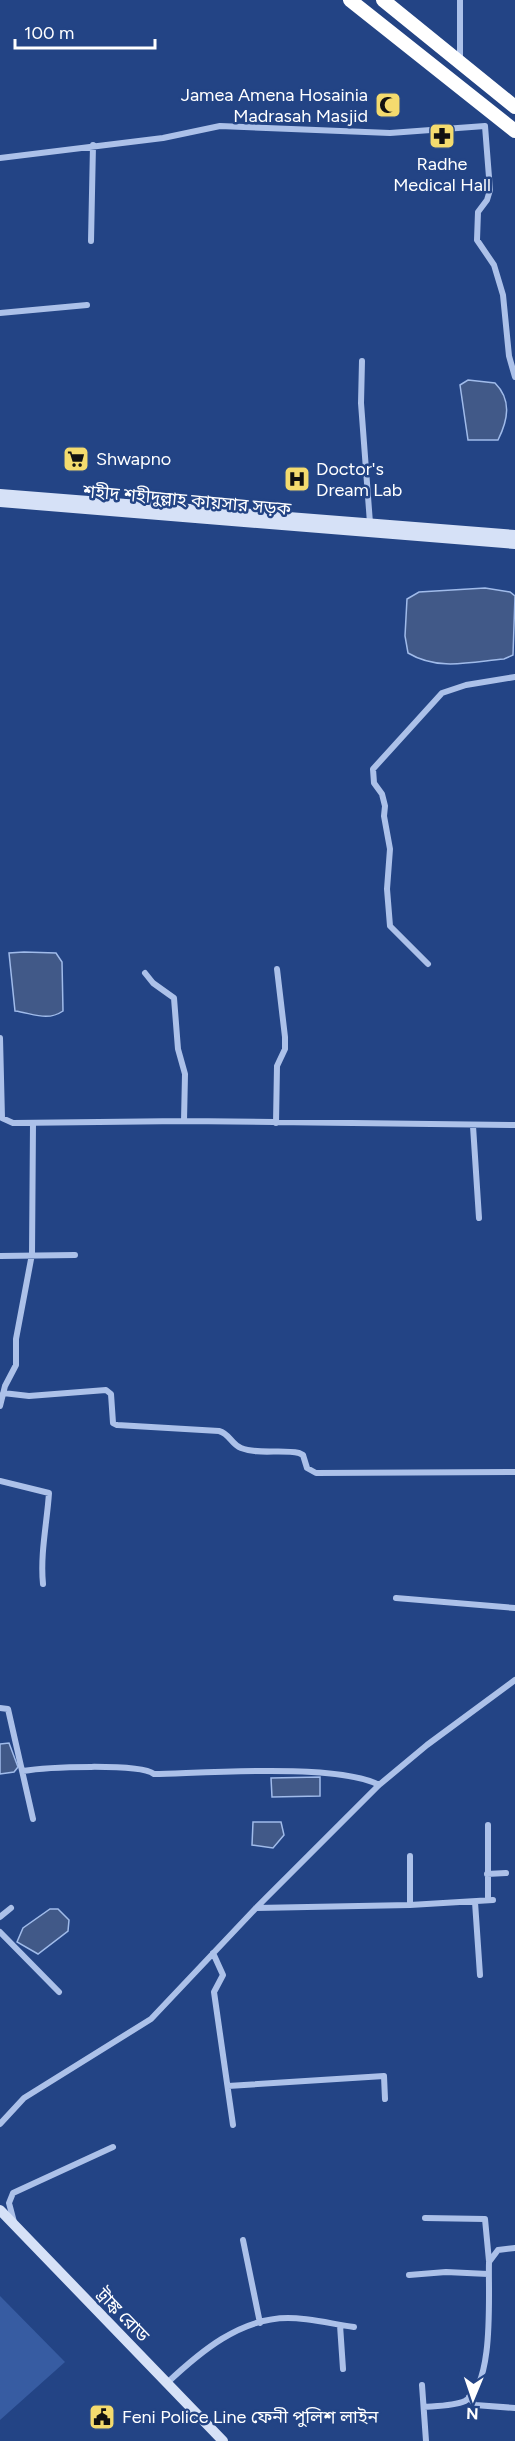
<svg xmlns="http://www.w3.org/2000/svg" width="515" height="2441" font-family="Figtree,'Noto Sans Bengali',sans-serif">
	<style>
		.green { fill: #375ca2 }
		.water { fill: #415988; stroke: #a0bbea; stroke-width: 1.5 }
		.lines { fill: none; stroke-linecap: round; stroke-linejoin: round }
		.street { stroke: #acc1e9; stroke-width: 6 }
		.secondary { stroke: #d6e1f7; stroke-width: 10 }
		.highway { stroke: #fff; stroke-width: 14 }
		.labels { text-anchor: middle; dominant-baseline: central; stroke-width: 5; stroke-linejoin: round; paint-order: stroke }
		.poi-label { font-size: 18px; fill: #fff; stroke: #234485; text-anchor: start }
		.street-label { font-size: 18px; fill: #fff; stroke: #234485 }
	</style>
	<rect width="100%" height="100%" fill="#234485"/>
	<path class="green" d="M 0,2296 L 65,2362 L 0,2420 Z"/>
	<path class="water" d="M 468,380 L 495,383 C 512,400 508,420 498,440 L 468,440 L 460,385 Z
		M 485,588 L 510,592 L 515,596 L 513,655 L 504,659 C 471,662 438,671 408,653 L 405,636 L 407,599 L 419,592 Z
		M 24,952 L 56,953 L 62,962 L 63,1011 C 47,1022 32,1013 15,1011 L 9,953 Z
		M 9,1743 L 18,1767 L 14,1772 L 0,1774 L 0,1744 Z
		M 320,1777 L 320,1796 L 272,1797 L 271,1778 Z
		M 253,1822 L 281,1822 L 284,1835 L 273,1848 L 252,1845 Z
		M 50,1909 L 58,1909 L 69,1920 L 68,1931 L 38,1954 L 17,1942 L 23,1928 Z"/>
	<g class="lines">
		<path class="street" d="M 460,61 L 460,0
			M 0,158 L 163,138 L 220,126 L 390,133 L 485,126 L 490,190 L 487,200 L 478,212 L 477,240 L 494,265 L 503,295 L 509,356 L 515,377
			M 91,241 L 93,145
			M 0,313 L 87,305
			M 362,361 L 361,403 L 370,523
			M 428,964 L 390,926 L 387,889 L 390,849 L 384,816 L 385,806 L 382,794 L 374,783 L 373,769 L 442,693 L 466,685 L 515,677
			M 145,973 L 153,983 L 174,998 L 178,1049 L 185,1074 L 184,1121
			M 0,1038 L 2,1118 L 13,1123 L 184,1121 L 515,1125
			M 276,1123 L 277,1066 L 285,1049 L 285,1037 L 277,969
			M 473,1126 L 479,1218
			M 0,1256 L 75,1255
			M 3,1393 L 29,1396 L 106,1390 L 111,1394 L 113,1423 L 117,1425 L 219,1431 C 230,1434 231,1444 241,1448 C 259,1455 280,1449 299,1453 L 303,1455 L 307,1468 L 316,1473 L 515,1472
			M 0,1406 L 5,1386 L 16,1365 L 16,1339 L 32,1254 L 33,1123
			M 0,1481 L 49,1493 C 47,1523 40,1554 43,1584
			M 396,1598 L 515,1608
			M 0,1708 L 8,1709 L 33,1819
			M 23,1771 C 45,1767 139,1763 154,1774 C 205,1773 339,1763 379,1785
			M 410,1856 L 410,1905
			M 487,1874 L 506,1873
			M 488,1900 L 488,1825
			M 475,1902 L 480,1975
			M 256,1908 L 410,1905 L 493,1900
			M 0,1917 L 11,1908
			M 0,1932 L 59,1992
			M 213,1953 L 223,1975 L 214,1992 L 233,2125
			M 228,2086 L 384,2076 L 385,2099
			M 0,2124 L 24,2098 L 151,2019 L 256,1908 L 379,1785 L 427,1745 L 515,1680
			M 425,2218 L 485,2219 L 489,2261
			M 14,2222 L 9,2203 L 13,2193 L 113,2147
			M 243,2240 L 260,2323
			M 409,2275 L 446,2272 L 488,2274
			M 340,2325 L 343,2369
			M 167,2383 C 200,2352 240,2318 288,2318 C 310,2318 332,2324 354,2327
			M 422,2385 L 426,2441
			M 469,2397 L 475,2405 L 515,2408
			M 424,2407 C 437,2406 454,2406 465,2401 C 495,2386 488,2292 489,2262 L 498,2250 L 515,2248"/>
		<path class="secondary" d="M 0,494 L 515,535
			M 0,502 L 515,544
			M 0,2210 L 223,2441"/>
		<path class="highway" d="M 350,0 L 515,131
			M 383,0 L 515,107"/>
	</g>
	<defs>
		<g id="mosque-square" transform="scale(1.35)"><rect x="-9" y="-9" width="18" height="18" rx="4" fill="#f4db6e" stroke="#234485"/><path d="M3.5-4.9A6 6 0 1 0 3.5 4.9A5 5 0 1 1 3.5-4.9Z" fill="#111"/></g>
		<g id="pharmacy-square" transform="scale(1.35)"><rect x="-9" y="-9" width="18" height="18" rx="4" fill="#f4db6e" stroke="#234485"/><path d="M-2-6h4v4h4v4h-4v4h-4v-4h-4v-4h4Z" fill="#111"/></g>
		<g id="supermarket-square" transform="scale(1.35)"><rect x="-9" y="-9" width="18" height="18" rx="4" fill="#f4db6e" stroke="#234485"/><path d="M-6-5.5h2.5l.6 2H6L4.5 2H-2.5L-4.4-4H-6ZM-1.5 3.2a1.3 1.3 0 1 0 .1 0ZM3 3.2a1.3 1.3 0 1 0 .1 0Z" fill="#111"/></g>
		<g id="hospital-square" transform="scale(1.35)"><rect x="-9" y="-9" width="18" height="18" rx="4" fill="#f4db6e" stroke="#234485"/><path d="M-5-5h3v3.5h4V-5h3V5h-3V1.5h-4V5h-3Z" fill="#111"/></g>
		<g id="civic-square" transform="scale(1.35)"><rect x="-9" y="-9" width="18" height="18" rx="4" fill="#f4db6e" stroke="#234485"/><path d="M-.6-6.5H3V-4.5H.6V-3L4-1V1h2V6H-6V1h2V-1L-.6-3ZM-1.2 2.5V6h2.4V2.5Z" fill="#111"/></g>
	</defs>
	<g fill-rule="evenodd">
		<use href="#mosque-square" x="388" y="105"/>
		<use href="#pharmacy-square" x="442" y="136"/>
		<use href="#supermarket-square" x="76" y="459"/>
		<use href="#hospital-square" x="297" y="479"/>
		<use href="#civic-square" x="102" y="2417"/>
	</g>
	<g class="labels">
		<g class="poi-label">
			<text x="368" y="95" text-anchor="end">Jamea Amena Hosainia<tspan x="368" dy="21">Madrasah Masjid</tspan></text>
			<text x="442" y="164" text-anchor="middle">Radhe<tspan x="442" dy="21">Medical Hall</tspan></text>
			<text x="96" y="459">Shwapno</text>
			<text x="316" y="469">Doctor's<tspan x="316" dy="21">Dream Lab</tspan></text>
			<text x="122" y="2417">Feni Police Line ফেনী পুলিশ লাইন</text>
		</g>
		<g class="street-label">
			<text transform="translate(187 500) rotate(5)">শহীদ শহীদুল্লাহ কায়সার সড়ক</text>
			<text transform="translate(123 2315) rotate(46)">ট্রাঙ্ক রোড</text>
		</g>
	</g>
	<g transform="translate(473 2399) rotate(182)" stroke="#234485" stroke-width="4.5" paint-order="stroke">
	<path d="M0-4.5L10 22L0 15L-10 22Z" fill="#ffffff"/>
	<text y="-9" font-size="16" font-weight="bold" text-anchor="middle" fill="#ffffff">N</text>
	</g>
	<path d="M15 39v9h140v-9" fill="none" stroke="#ffffff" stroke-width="3"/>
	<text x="24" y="39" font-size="18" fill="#ffffff" stroke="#234485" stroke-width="4.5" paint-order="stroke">100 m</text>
</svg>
